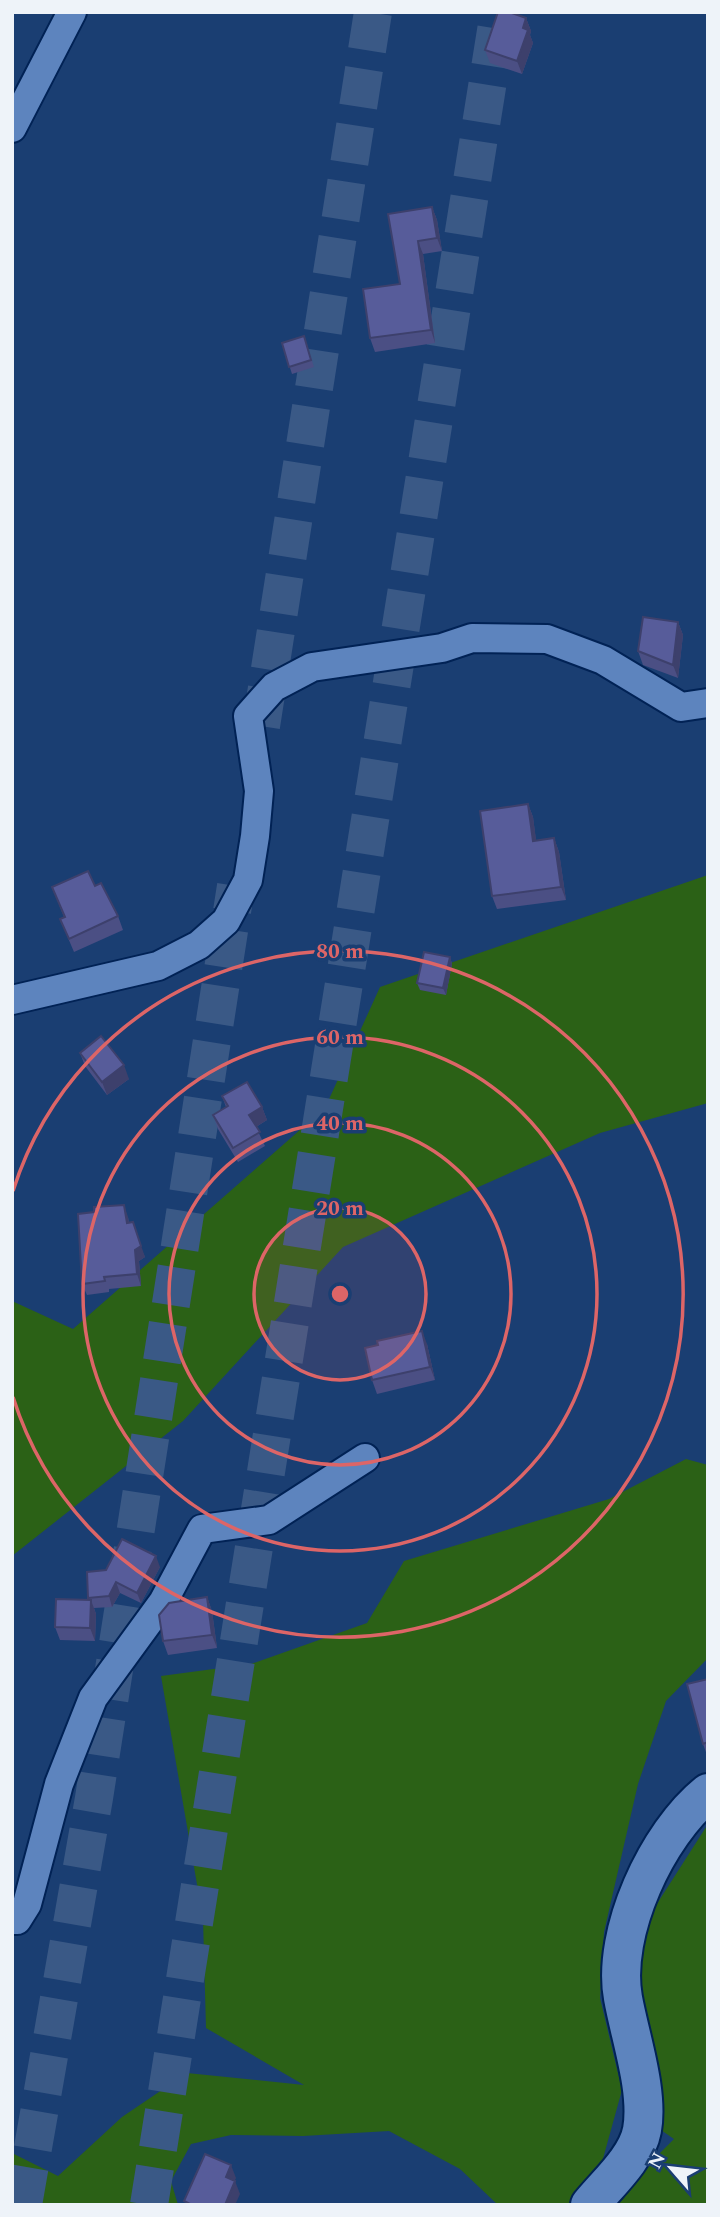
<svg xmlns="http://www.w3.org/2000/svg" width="720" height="2217" font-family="Spectral,serif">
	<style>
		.green { fill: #2b6116 }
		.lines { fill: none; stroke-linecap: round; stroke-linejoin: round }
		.highway-tunnel { stroke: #3a5986; stroke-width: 38; stroke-dasharray: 38 19; stroke-linecap: butt }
		.street-casing { stroke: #012255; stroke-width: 32 }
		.secondary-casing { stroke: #012255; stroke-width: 42 }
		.street { stroke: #5d84be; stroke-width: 28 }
		.secondary { stroke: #5d84be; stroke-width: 38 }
		.wall { fill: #4b4f84 }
		.shaded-wall { fill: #3d406c }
		.building { fill: #575c9a; stroke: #3d406c; stroke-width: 2 }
		.ring { fill: none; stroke: #dd6567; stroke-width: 3.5 }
		.centre { fill: #dd6567; stroke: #1a3e72; stroke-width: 3.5 }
		.ring-label { font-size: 21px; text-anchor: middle; font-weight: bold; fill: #dd6567; stroke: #1a3e72; stroke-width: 7; stroke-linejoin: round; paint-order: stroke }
	</style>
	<rect width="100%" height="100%" fill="#1a3e72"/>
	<path class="green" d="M 708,875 L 708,1103 L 600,1133 L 343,1247 L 183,1421 L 12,1556 L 12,1301 L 73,1329 L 325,1108 L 380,987 Z
		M 686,1459 L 708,1465 L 708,1658 L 666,1701 L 638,1784 L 604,1932 L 600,1998 L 622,2090 L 599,2173 L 568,2205 L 498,2205 L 460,2169 L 389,2131 L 303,2136 L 231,2135 L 191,2144 L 171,2181 L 178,2205 L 12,2205 L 12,2153 L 58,2176 L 122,2117 L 187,2073 L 304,2085 L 206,2028 L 203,1919 L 161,1676 L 251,1664 L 367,1623 L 404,1561 L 609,1499 Z
		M 708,1824 L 708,2205 L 608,2205 L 674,2139 L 655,2126 L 637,1935 Z"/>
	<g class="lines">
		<path class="highway-tunnel" d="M 261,726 L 373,12
			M 23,2205 L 94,1798 L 236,886
			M 149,2205 L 499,12"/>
		<g class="street-casing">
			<path id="street" d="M 12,128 L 72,12
				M 12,1000 L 158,966 L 199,945 L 226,921 L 248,880 L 255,836 L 259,791 L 248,716 L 274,687 L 312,667 L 442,648 L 472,638 L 547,639 L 603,660 L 681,707 L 708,703
				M 12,1920 L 17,1920 L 27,1904 L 59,1784 L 93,1698 L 163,1602 L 202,1529 L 269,1520 L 365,1458"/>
		</g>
		<g class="secondary-casing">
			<path id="secondary" d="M 590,2205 C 607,2184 637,2158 642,2130 C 649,2091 630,2037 623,1998 C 611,1933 657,1834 708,1793"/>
		</g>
		<use href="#street" class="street"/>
		<use href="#secondary" class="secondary"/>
	</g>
	<path class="wall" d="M 526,18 L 531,31 L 530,35 L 533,43 L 522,74 L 490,63 L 485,50 Z
		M 432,207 L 437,220 L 442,251 L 423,254 L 435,343 L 375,352 L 370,338 L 400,284 Z
		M 304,336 L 314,367 L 292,374 L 282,343 Z
		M 678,622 L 683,635 L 678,678 L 643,665 L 638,651 Z
		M 528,804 L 533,817 L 536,841 L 554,838 L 559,852 L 566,900 L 497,909 L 492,896 Z
		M 95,886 L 118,916 L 123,930 L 74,952 L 60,919 L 64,917 L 52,887 Z
		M 450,957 L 452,964 L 446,995 L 420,990 L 417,983 Z
		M 80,1053 L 129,1079 L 107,1095 L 85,1066 Z
		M 222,1096 L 262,1107 L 267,1120 L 256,1127 L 265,1146 L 238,1162 L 218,1129 L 213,1115 L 226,1107 Z
		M 128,1217 L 129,1223 L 145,1257 L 139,1261 L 141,1286 L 109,1289 L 109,1292 L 87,1295 L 82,1284 Z
		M 427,1344 L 435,1380 L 377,1394 L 372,1380 L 378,1345 Z
		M 160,1567 L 141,1603 L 120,1593 L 112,1607 L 94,1608 L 96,1614 L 95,1641 L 60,1640 L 55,1627 L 89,1600 L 87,1572 Z
		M 207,1597 L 212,1611 L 217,1648 L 168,1655 L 163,1641 Z
		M 708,1679 L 708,1755 L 707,1755 L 703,1744 Z"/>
	<path class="shaded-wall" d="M 526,18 L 531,31 L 530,35 L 533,43 L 522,74 L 517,61 L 523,28 Z
		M 432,207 L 437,220 L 442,251 L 437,238 Z
		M 418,241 L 423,254 L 435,343 L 431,330 Z
		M 678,622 L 683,635 L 678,678 L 673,665 Z
		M 528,804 L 533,817 L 538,854 L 533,841 Z
		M 554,838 L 559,852 L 566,900 L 561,887 Z
		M 450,957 L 452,964 L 446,995 L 443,988 Z
		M 124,1065 L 129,1079 L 107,1095 L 102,1082 Z
		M 262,1107 L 267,1120 L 254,1128 L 249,1115 Z
		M 124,1205 L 128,1217 L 131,1235 L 127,1223 Z
		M 133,1222 L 145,1257 L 139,1261 L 141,1286 L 137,1274 Z
		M 422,1331 L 427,1344 L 435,1380 L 430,1367 Z
		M 156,1556 L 160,1567 L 141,1603 L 137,1593 Z
		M 116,1582 L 120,1593 L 112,1607 L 109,1596 Z
		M 207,1597 L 212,1611 L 217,1648 L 212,1635 Z
		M 91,1600 L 96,1614 L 95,1641 L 90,1628 Z
		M 231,2165 L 236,2178 L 233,2185 L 235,2181 L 240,2194 L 235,2205 L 225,2205 L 226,2177 Z"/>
	<path class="building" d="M 498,12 L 509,12 L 526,18 L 523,28 L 528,30 L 517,61 L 485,50 Z
		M 432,207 L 437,238 L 418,241 L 431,330 L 370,338 L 363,289 L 400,284 L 388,214 Z
		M 304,336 L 311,360 L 289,367 L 282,343 Z
		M 643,617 L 678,622 L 673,665 L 638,651 Z
		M 528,804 L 533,841 L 554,838 L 561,887 L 492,896 L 480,811 Z
		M 88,871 L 95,886 L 101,883 L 118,916 L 69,939 L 60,919 L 65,917 L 52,887 Z
		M 424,952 L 450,957 L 443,988 L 417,983 Z
		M 101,1036 L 124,1065 L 102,1082 L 80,1053 Z
		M 247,1082 L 262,1107 L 249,1115 L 260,1132 L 233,1148 L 213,1115 L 228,1106 L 222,1096 Z
		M 124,1205 L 127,1223 L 133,1222 L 141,1246 L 135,1250 L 137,1274 L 104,1277 L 105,1281 L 82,1284 L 78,1214 L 94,1212 L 94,1207 Z
		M 422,1331 L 430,1367 L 372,1380 L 365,1348 L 378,1345 L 377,1341 Z
		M 122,1539 L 156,1556 L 137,1593 L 116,1582 L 109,1596 L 88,1598 L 87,1572 L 106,1570 Z
		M 207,1597 L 212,1635 L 163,1641 L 159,1615 L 169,1603 Z
		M 56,1599 L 91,1600 L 90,1628 L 55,1627 Z
		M 708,1679 L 708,1742 L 703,1744 L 687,1684 Z
		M 205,2154 L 231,2165 L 226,2177 L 235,2181 L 225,2205 L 192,2205 L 184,2201 Z"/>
	<circle cx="340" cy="1294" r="86" fill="#dd6567" fill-opacity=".12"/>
	<g class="ring">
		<circle cx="340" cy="1294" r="86"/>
		<circle cx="340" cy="1294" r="171"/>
		<circle cx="340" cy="1294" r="257"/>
		<path d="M13 1191A343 343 0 1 1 13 1397"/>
	</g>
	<circle cx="340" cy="1294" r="10" class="centre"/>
	<g class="ring-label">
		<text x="340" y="958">80 m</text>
		<text x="340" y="1044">60 m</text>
		<text x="340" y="1130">40 m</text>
		<text x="340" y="1215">20 m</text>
	</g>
	<rect width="720" height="2217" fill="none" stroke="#eef3f9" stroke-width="28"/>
	<g transform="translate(671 2168) rotate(298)" stroke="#1a3e72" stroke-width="5" paint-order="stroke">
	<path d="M0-5L12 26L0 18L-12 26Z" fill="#eef3f9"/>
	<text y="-10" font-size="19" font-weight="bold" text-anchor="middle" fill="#eef3f9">N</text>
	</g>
</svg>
